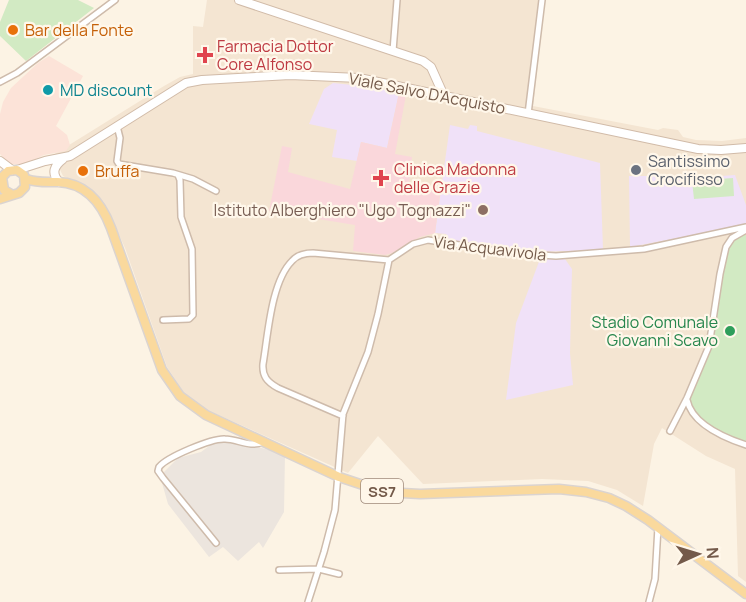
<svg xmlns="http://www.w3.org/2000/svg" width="746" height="602" font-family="Manrope,sans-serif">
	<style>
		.residential { fill: #f4e5d2 }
		.commercial { fill: #fce3d8 }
		.industrial { fill: #ece5de }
		.education { fill: #f0e1f8 }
		.medical { fill: #fad7db }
		.green { fill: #d2eac3 }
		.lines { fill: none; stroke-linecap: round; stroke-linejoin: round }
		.street-casing { stroke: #cebbab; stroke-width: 8 }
		.secondary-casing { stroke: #d1bba8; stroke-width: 10 }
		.primary-casing { stroke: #dbd4d0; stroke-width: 11 }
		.street { stroke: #fff; stroke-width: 5 }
		.secondary { stroke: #fff; stroke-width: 8 }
		.primary { stroke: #fad99d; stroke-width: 8 }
		.food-dot { fill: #e8710a; stroke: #fff7ea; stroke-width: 2 }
		.health-dot { fill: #e0444e; stroke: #fff7ea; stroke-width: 2 }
		.culture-dot { fill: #0f9aa8; stroke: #fff7ea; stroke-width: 2 }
		.worship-dot { fill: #6b7280; stroke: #fff7ea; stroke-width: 2 }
		.education-dot { fill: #8d6e63; stroke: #fff7ea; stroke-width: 2 }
		.leisure-dot { fill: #2e9e5b; stroke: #fff7ea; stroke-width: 2 }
		.labels { text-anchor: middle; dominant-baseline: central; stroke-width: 4.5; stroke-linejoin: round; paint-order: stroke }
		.shield { fill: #fff7ea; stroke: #9e897a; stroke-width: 1.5 }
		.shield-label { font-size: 15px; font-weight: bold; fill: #745a4a }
		.food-label { font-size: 16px; fill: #c56008; stroke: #fff7ea; text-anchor: start }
		.health-label { font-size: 16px; fill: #be3a42; stroke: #fff7ea; text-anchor: start }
		.culture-label { font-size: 16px; fill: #0d838f; stroke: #fff7ea; text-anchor: start }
		.street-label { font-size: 16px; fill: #745a4a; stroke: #fff7ea }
		.worship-label { font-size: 16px; fill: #5b616d; stroke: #fff7ea; text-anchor: start }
		.education-label { font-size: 16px; fill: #785e54; stroke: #fff7ea; text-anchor: end }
		.leisure-label { font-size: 16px; fill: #27864d; stroke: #fff7ea; text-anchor: end }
	</style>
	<rect width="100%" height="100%" fill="#fcf3e4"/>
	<path class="residential" d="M 207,0 L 545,0 L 533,106 L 658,130 L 663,128 L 678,130 L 683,137 L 696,140 L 722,141 L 746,138 L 746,582 L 738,576 L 735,469 L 706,456 L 662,428 L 654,444 L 643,506 L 617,490 L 588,481 L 542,479 L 423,484 L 378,436 L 348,473 L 205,409 L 187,397 L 167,367 L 125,248 L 106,206 L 93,191 L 63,176 L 53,155 L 164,86 L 180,77 L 193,74 L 193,26 L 203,27 Z"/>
	<path class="commercial" d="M 49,56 L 83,76 L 56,126 L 67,135 L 70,145 L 66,151 L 44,155 L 23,165 L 9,164 L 0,154 L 0,114 L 3,102 L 11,88 L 38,63 Z"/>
	<path class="industrial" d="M 231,440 L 285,454 L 284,512 L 263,548 L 259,542 L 238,561 L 223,547 L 209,557 L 168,504 L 160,476 L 178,458 L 201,452 L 216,441 Z"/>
	<path class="education" d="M 333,83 L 372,87 L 399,93 L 387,148 L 361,142 L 357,161 L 332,157 L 337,130 L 309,124 L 324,89 Z
		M 450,125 L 468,129 L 470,125 L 477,126 L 477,131 L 600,163 L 603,250 L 528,252 L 502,246 L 449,240 L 446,234 L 435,233 Z
		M 735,175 L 746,205 L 746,225 L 630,247 L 629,176 L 682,176 L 683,179 Z
		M 540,259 L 565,259 L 572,269 L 570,353 L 573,385 L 506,400 L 516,323 Z"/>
	<path class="medical" d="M 399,93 L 406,95 L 395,154 L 412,157 L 409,183 L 441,187 L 435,233 L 420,237 L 392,253 L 385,255 L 353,251 L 355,225 L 269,211 L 282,146 L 292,148 L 288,172 L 350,189 L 361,142 L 387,148 Z"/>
	<path class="green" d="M 9,0 L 78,0 L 94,8 L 26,61 L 0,36 L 0,22 Z
		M 733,178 L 734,196 L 694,199 L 692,181 Z
		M 746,233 L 746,443 C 732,437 698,423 692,408 C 683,385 708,364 712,344 C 717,321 718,255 734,240 C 737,237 742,235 746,233 Z"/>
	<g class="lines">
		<g class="street-casing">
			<path id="street" d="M 393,51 L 397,0
				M 0,82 L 17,73 L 115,0
				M 528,114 L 542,0
				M 117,126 L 120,138 L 117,161 L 119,164 L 173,173 L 193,179 L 216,191
				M 163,320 L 189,319 L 193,315 L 192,249 L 181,217 L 180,180 L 178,175
				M 687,400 C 692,424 725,438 746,445
				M 343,416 L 278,388 C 267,382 262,376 263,364 C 268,335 271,282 292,261 C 297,255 305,253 313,253 L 389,260
				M 670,431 L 687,398 L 709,346 L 720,274 L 726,247 L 732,238 L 746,230
				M 216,543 L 163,478 L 158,471 L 159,467 C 167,457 212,438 225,439 C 237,439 251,448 263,442
				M 279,570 L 319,569 L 339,574
				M 308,602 L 324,552 L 335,510 L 343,414 L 368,352 L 378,314 L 389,260 L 413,244 L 428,240 L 510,253 L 556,256 L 644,249 L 746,227
				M 649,602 L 655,579 L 658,527"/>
		</g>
		<g class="secondary-casing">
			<path id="secondary" d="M 239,0 L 423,61 L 431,67 L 444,96
				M 0,161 L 12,170
				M 17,170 L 45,161 L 70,156 L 186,83 L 202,80 L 290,75 L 359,78 L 698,149 L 721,150 L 746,148
				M 59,182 C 51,173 54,166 63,159"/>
		</g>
		<g class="primary-casing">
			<path id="primary" d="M 26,179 C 37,183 46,182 58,182 C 86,183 102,204 111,228 L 162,370 L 180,396 L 206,415 L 339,477 L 384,492 L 420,494 L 559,489 L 586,492 L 609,498 L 626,506 L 648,520 L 746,594
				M 0,199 L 19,193 L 25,187 L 24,175 L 17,170 L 8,171 L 2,177 L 4,190 L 11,194"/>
		</g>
		<use href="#street" class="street"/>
		<use href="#secondary" class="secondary"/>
		<use href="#primary" class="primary"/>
	</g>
	<g class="food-dot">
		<circle cx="13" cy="30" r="6"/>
		<circle cx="83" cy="171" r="6"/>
	</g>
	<g class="health-dot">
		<path d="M202 46h6v6h6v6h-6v6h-6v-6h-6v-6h6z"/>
		<path d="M378 169h6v6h6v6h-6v6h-6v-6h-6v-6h6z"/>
	</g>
	<circle class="culture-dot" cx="48" cy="90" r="6"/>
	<circle class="worship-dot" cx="636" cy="170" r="6"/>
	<circle class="education-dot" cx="483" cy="210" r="6"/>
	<circle class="leisure-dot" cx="730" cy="331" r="6"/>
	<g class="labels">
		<rect class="shield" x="361" y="479" width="42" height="24" rx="4.5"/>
		<g class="shield-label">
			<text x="382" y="491">SS7</text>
		</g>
		<g class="food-label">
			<text x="25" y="30">Bar della Fonte</text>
			<text x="95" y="171">Bruffa</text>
		</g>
		<g class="health-label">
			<text x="217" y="46">Farmacia Dottor<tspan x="217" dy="18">Core Alfonso</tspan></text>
			<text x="394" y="169">Clinica Madonna<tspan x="394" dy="18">delle Grazie</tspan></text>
		</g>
		<g class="culture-label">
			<text x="60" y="90">MD discount</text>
		</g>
		<g class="street-label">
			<text transform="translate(427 93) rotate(11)">Viale Salvo D'Acquisto</text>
			<text transform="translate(490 248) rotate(7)">Via Acquavivola</text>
		</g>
		<g class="worship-label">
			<text x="648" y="161">Santissimo<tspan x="648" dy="18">Crocifisso</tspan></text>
		</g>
		<g class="education-label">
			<text x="471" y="210">Istituto Alberghiero "Ugo Tognazzi"</text>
		</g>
		<g class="leisure-label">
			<text x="718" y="322">Stadio Comunale<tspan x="718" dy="18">Giovanni Scavo</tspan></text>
		</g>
	</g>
	<g transform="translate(698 554) rotate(86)" stroke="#fff7ea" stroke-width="4.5" paint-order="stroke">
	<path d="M0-4.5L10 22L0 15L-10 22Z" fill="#745a4a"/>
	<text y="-9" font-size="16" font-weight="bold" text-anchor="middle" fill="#745a4a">N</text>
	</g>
</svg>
